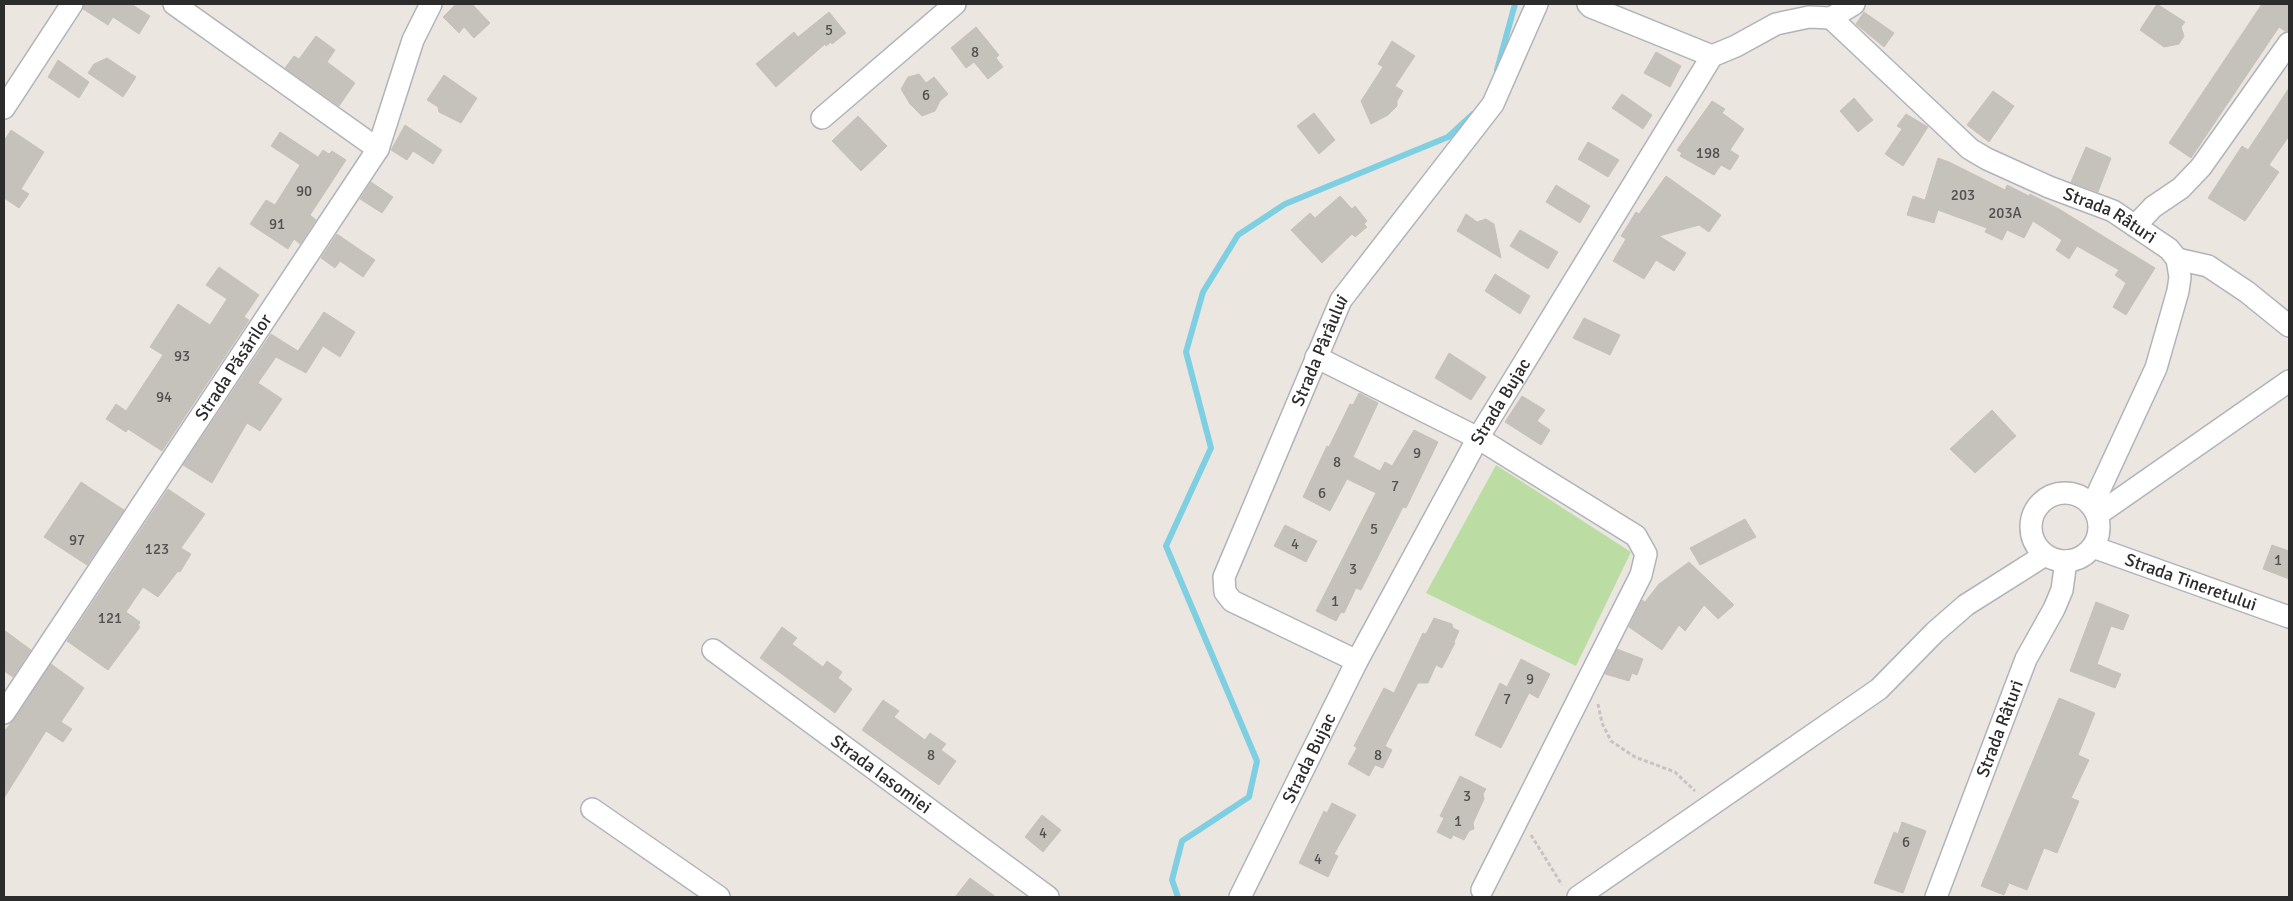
<svg xmlns="http://www.w3.org/2000/svg" width="2293" height="901" font-family="Signika,sans-serif">
	<style>
		.green { fill: #bbdda3 }
		.lines { fill: none; stroke-linecap: round; stroke-linejoin: round }
		.stream { stroke: #7fcfe3; stroke-width: 6 }
		.building { fill: #c5c1bb; stroke: #c8c2ba }
		.minor-casing { stroke: #b1b3bb; stroke-width: 24 }
		.path { stroke: #c4c4c4; stroke-width: 3; stroke-dasharray: 4 2.5; stroke-linecap: butt }
		.minor { stroke: #fff; stroke-width: 21 }
		.labels { text-anchor: middle; dominant-baseline: central; stroke-width: 4; stroke-linejoin: round; paint-order: stroke }
		.number-label { font-size: 15px; fill: #525150 }
		.street-label { font-size: 18px; fill: #2c2c2c; stroke: #fff }
	</style>
	<rect width="100%" height="100%" fill="#ece6e0"/>
	<path class="green" d="M 1496,465 L 1631,552 L 1576,666 L 1426,593 Z"/>
	<g class="lines">
		<path class="stream" d="M 1497,70 L 1515,4
			M 1178,897 L 1172,880 L 1182,841 L 1249,797 L 1257,761 L 1166,546 L 1211,448 L 1186,352 L 1203,292 L 1238,235 L 1285,204 L 1448,137 L 1473,114"/>
	</g>
	<path class="building" d="M 84,4 L 131,4 L 150,16 L 139,34 L 113,17 L 108,25 L 83,9 Z
		M 456,4 L 472,4 L 490,23 L 474,38 L 464,27 L 459,33 L 443,17 Z
		M 2157,4 L 2185,22 L 2181,27 L 2184,36 L 2179,44 L 2164,47 L 2140,30 Z
		M 2262,4 L 2289,4 L 2289,31 L 2285,31 L 2279,27 L 2275,33 L 2191,158 L 2169,143 Z
		M 829,12 L 846,33 L 832,44 L 831,42 L 826,46 L 825,44 L 776,87 L 756,64 L 794,32 L 798,37 Z
		M 1864,12 L 1894,33 L 1884,47 L 1856,24 Z
		M 976,27 L 999,55 L 996,58 L 1003,67 L 988,79 L 974,62 L 966,68 L 951,48 Z
		M 316,36 L 335,50 L 327,62 L 355,83 L 339,106 L 285,68 L 294,56 L 299,59 Z
		M 1392,41 L 1415,56 L 1395,86 L 1403,91 L 1397,101 L 1397,106 L 1388,115 L 1371,124 L 1361,101 L 1383,67 L 1378,64 Z
		M 1656,52 L 1681,66 L 1670,87 L 1644,73 Z
		M 107,58 L 136,77 L 123,97 L 88,73 L 94,64 Z
		M 58,60 L 89,82 L 79,98 L 48,77 Z
		M 919,74 L 926,83 L 934,77 L 948,94 L 940,101 L 935,111 L 922,116 L 910,104 L 901,89 L 908,77 Z
		M 444,75 L 477,98 L 461,123 L 439,112 L 438,107 L 427,100 Z
		M 2289,88 L 2289,136 L 2269,165 L 2279,172 L 2245,221 L 2208,198 L 2242,146 L 2248,150 Z
		M 1993,91 L 2014,106 L 1989,142 L 1967,125 Z
		M 1622,94 L 1652,115 L 1643,129 L 1612,108 Z
		M 1854,98 L 1873,120 L 1858,132 L 1840,111 Z
		M 1712,101 L 1725,109 L 1722,113 L 1744,129 L 1730,150 L 1739,156 L 1730,170 L 1721,165 L 1714,175 L 1680,156 L 1682,153 L 1677,150 Z
		M 1314,113 L 1335,140 L 1319,154 L 1297,126 Z
		M 1906,114 L 1928,127 L 1903,166 L 1885,154 L 1902,129 L 1897,126 Z
		M 858,116 L 887,146 L 861,171 L 832,141 Z
		M 405,125 L 442,150 L 433,164 L 413,151 L 407,160 L 391,150 Z
		M 11,130 L 44,152 L 21,189 L 29,194 L 19,208 L 4,198 L 4,141 Z
		M 280,132 L 318,157 L 323,150 L 329,154 L 332,151 L 346,160 L 310,215 L 316,220 L 300,244 L 294,239 L 288,249 L 250,224 L 266,200 L 275,205 L 300,165 L 271,146 Z
		M 1588,142 L 1619,160 L 1608,177 L 1578,159 Z
		M 2086,147 L 2111,158 L 2098,192 L 2071,182 Z
		M 1938,158 L 1949,162 L 2005,190 L 2007,185 L 2029,196 L 2030,194 L 2059,209 L 2155,268 L 2126,315 L 2113,307 L 2126,283 L 2115,275 L 2119,270 L 2077,246 L 2069,259 L 2056,250 L 2062,240 L 2033,221 L 2024,238 L 2007,230 L 2002,240 L 1985,232 L 1987,228 L 1938,210 L 1934,223 L 1907,215 L 1913,196 L 1925,200 Z
		M 1666,176 L 1721,215 L 1709,232 L 1699,225 L 1659,236 L 1686,253 L 1674,271 L 1656,260 L 1644,279 L 1613,261 L 1626,239 L 1621,236 L 1636,212 L 1639,214 Z
		M 371,182 L 393,197 L 382,213 L 360,199 Z
		M 1556,185 L 1590,206 L 1580,223 L 1546,202 Z
		M 1340,196 L 1352,209 L 1355,206 L 1367,221 L 1364,224 L 1367,227 L 1355,237 L 1352,234 L 1322,263 L 1291,230 L 1310,213 L 1315,218 Z
		M 1466,214 L 1477,222 L 1486,219 L 1494,224 L 1501,258 L 1457,231 Z
		M 1520,230 L 1558,252 L 1548,269 L 1510,246 Z
		M 337,234 L 375,260 L 363,277 L 340,261 L 335,268 L 321,258 Z
		M 219,267 L 259,295 L 244,317 L 249,320 L 162,451 L 128,429 L 126,432 L 106,419 L 116,404 L 126,411 L 163,355 L 150,347 L 178,304 L 210,325 L 227,299 L 206,285 Z
		M 1495,274 L 1530,296 L 1520,314 L 1485,291 Z
		M 324,312 L 355,332 L 340,357 L 323,346 L 306,373 L 276,357 L 258,383 L 282,399 L 260,431 L 247,423 L 212,483 L 183,465 L 271,334 L 298,351 Z
		M 1584,318 L 1620,335 L 1610,355 L 1573,338 Z
		M 1449,353 L 1486,377 L 1471,400 L 1435,378 Z
		M 1359,393 L 1378,403 L 1353,457 L 1380,471 L 1385,462 L 1392,466 L 1414,430 L 1438,442 L 1406,508 L 1403,507 L 1361,590 L 1356,588 L 1344,613 L 1341,612 L 1336,621 L 1316,611 L 1376,493 L 1347,479 L 1330,511 L 1303,497 L 1327,446 L 1329,447 L 1350,404 L 1353,405 Z
		M 1522,396 L 1545,410 L 1537,421 L 1550,430 L 1541,445 L 1505,422 Z
		M 1992,410 L 2016,436 L 1975,473 L 1950,449 Z
		M 81,482 L 124,510 L 87,565 L 44,537 Z
		M 168,489 L 205,514 L 181,548 L 191,554 L 180,572 L 178,571 L 158,597 L 143,587 L 126,612 L 140,622 L 138,626 L 140,627 L 108,670 L 67,641 Z
		M 1745,519 L 1756,537 L 1700,565 L 1690,548 Z
		M 1285,525 L 1317,541 L 1306,562 L 1274,546 Z
		M 2272,545 L 2289,551 L 2289,579 L 2263,569 Z
		M 1689,562 L 1734,605 L 1718,619 L 1704,605 L 1685,631 L 1679,625 L 1662,650 L 1629,627 L 1642,600 L 1645,602 L 1659,584 Z
		M 2096,602 L 2129,615 L 2123,630 L 2111,626 L 2097,664 L 2121,674 L 2115,688 L 2070,671 Z
		M 1434,618 L 1452,624 L 1453,628 L 1459,631 L 1454,642 L 1455,643 L 1442,668 L 1436,665 L 1428,683 L 1418,683 L 1385,746 L 1392,750 L 1383,768 L 1375,765 L 1369,776 L 1348,764 L 1357,748 L 1354,746 L 1384,688 L 1394,693 L 1423,633 L 1426,634 Z
		M 782,627 L 797,638 L 792,644 L 823,667 L 827,661 L 842,672 L 838,678 L 852,689 L 835,713 L 760,658 Z
		M 4,630 L 31,650 L 13,677 L 4,671 Z
		M 1617,649 L 1643,659 L 1637,675 L 1632,673 L 1629,681 L 1605,674 Z
		M 1521,659 L 1550,674 L 1538,698 L 1529,693 L 1501,748 L 1475,735 L 1500,683 L 1507,687 Z
		M 51,664 L 84,688 L 61,722 L 72,729 L 63,742 L 46,731 L 4,798 L 4,731 L 14,720 Z
		M 2059,698 L 2095,713 L 2078,755 L 2089,760 L 2071,798 L 2079,801 L 2057,853 L 2044,848 L 2027,890 L 2009,883 L 2004,895 L 1981,886 Z
		M 883,700 L 899,711 L 894,717 L 925,740 L 930,733 L 946,744 L 941,750 L 956,761 L 939,785 L 862,730 Z
		M 1460,776 L 1486,789 L 1483,794 L 1484,799 L 1473,823 L 1474,829 L 1469,831 L 1464,840 L 1453,835 L 1451,839 L 1437,832 L 1444,818 L 1440,816 Z
		M 1332,803 L 1356,815 L 1334,854 L 1338,856 L 1328,877 L 1299,863 L 1324,811 L 1327,813 Z
		M 1042,815 L 1061,830 L 1043,852 L 1025,837 Z
		M 1902,822 L 1926,831 L 1903,893 L 1874,883 L 1894,832 L 1898,834 Z
		M 970,878 L 996,897 L 955,897 Z"/>
	<g class="lines">
		<g class="minor-casing">
			<g id="minor">
				<path d="M 174,4 L 378,149"/>
				<path d="M 1588,4 L 1591,7 L 1712,56"/>
				<path id="s1" d="M 1831,18 L 1970,149 L 1987,159 L 2049,187 L 2113,211 L 2169,249 L 2177,259 L 2180,277 L 2178,291 L 2156,368 L 2092,506"/>
				<path d="M 4,108 L 72,4"/>
				<path d="M 822,118 L 955,4"/>
				<path d="M 2135,226 L 2153,207 L 2181,188 L 2201,167 L 2289,43"/>
				<path d="M 2177,259 L 2208,266 L 2247,292 L 2289,326"/>
				<path d="M 1316,357 L 1478,438 L 1636,536 L 1646,554 L 1641,575 L 1482,890"/>
				<circle cx="2065" cy="527" r="34"/>
				<path d="M 2097,515 L 2289,381"/>
				<path id="s2" d="M 2093,547 L 2289,617"/>
				<path id="s3" d="M 713,650 L 1048,897"/>
				<path id="s4" d="M 1357,661 L 1232,601 L 1225,592 L 1224,577 L 1341,300 L 1493,104 L 1537,4"/>
				<path id="s5" d="M 4,713 L 378,149 L 413,40 L 431,4"/>
				<path d="M 592,809 L 719,897"/>
				<path id="s6" d="M 1240,897 L 1357,661 L 1478,438 L 1712,56 L 1736,46 L 1776,24 L 1809,17 L 1831,18 L 1854,4"/>
				<path d="M 1578,897 L 1879,689 L 1935,632 L 1966,605 L 2045,555"/>
				<path id="s7" d="M 1936,897 L 2026,659 L 2054,609 L 2062,590 L 2066,561"/>
			</g>
		</g>
		<path class="path" d="M 1598,704 L 1602,723 L 1611,741 L 1635,757 L 1675,772 L 1695,791
			M 1531,835 L 1562,885"/>
		<use href="#minor" class="minor"/>
	</g>
	<g class="labels">
		<g class="number-label">
			<text x="829" y="30">5</text>
			<text x="975" y="52">8</text>
			<text x="926" y="95">6</text>
			<text x="1708" y="153">198</text>
			<text x="304" y="191">90</text>
			<text x="1963" y="195">203</text>
			<text x="2005" y="213">203A</text>
			<text x="277" y="224">91</text>
			<text x="182" y="356">93</text>
			<text x="164" y="397">94</text>
			<text x="1417" y="453">9</text>
			<text x="1337" y="462">8</text>
			<text x="1395" y="486">7</text>
			<text x="1322" y="493">6</text>
			<text x="1374" y="529">5</text>
			<text x="77" y="540">97</text>
			<text x="1295" y="544">4</text>
			<text x="157" y="549">123</text>
			<text x="2278" y="560">1</text>
			<text x="1353" y="569">3</text>
			<text x="1335" y="601">1</text>
			<text x="110" y="618">121</text>
			<text x="1530" y="679">9</text>
			<text x="1507" y="699">7</text>
			<text x="931" y="755">8</text>
			<text x="1378" y="755">8</text>
			<text x="1467" y="796">3</text>
			<text x="1458" y="821">1</text>
			<text x="1043" y="833">4</text>
			<text x="1906" y="842">6</text>
			<text x="1318" y="859">4</text>
		</g>
		<g class="street-label">
			<text stroke="none"><textPath href="#s1" startOffset="346">Strada Râturi</textPath></text>
			<text stroke="none"><textPath href="#s4" startOffset="411">Strada Pârâului</textPath></text>
			<text stroke="none"><textPath href="#s5" startOffset="415">Strada Păsărilor</textPath></text>
			<text stroke="none"><textPath href="#s6" startOffset="560">Strada Bujac</textPath></text>
			<text stroke="none"><textPath href="#s2" startOffset="104">Strada Tineretului</textPath></text>
			<text stroke="none"><textPath href="#s7" startOffset="180">Strada Râturi</textPath></text>
			<text stroke="none"><textPath href="#s6" startOffset="155">Strada Bujac</textPath></text>
			<text stroke="none"><textPath href="#s3" startOffset="209">Strada Iasomiei</textPath></text>
		</g>
	</g>
	<rect width="2293" height="901" fill="none" stroke="#2c2c2c" stroke-width="10"/>
</svg>
